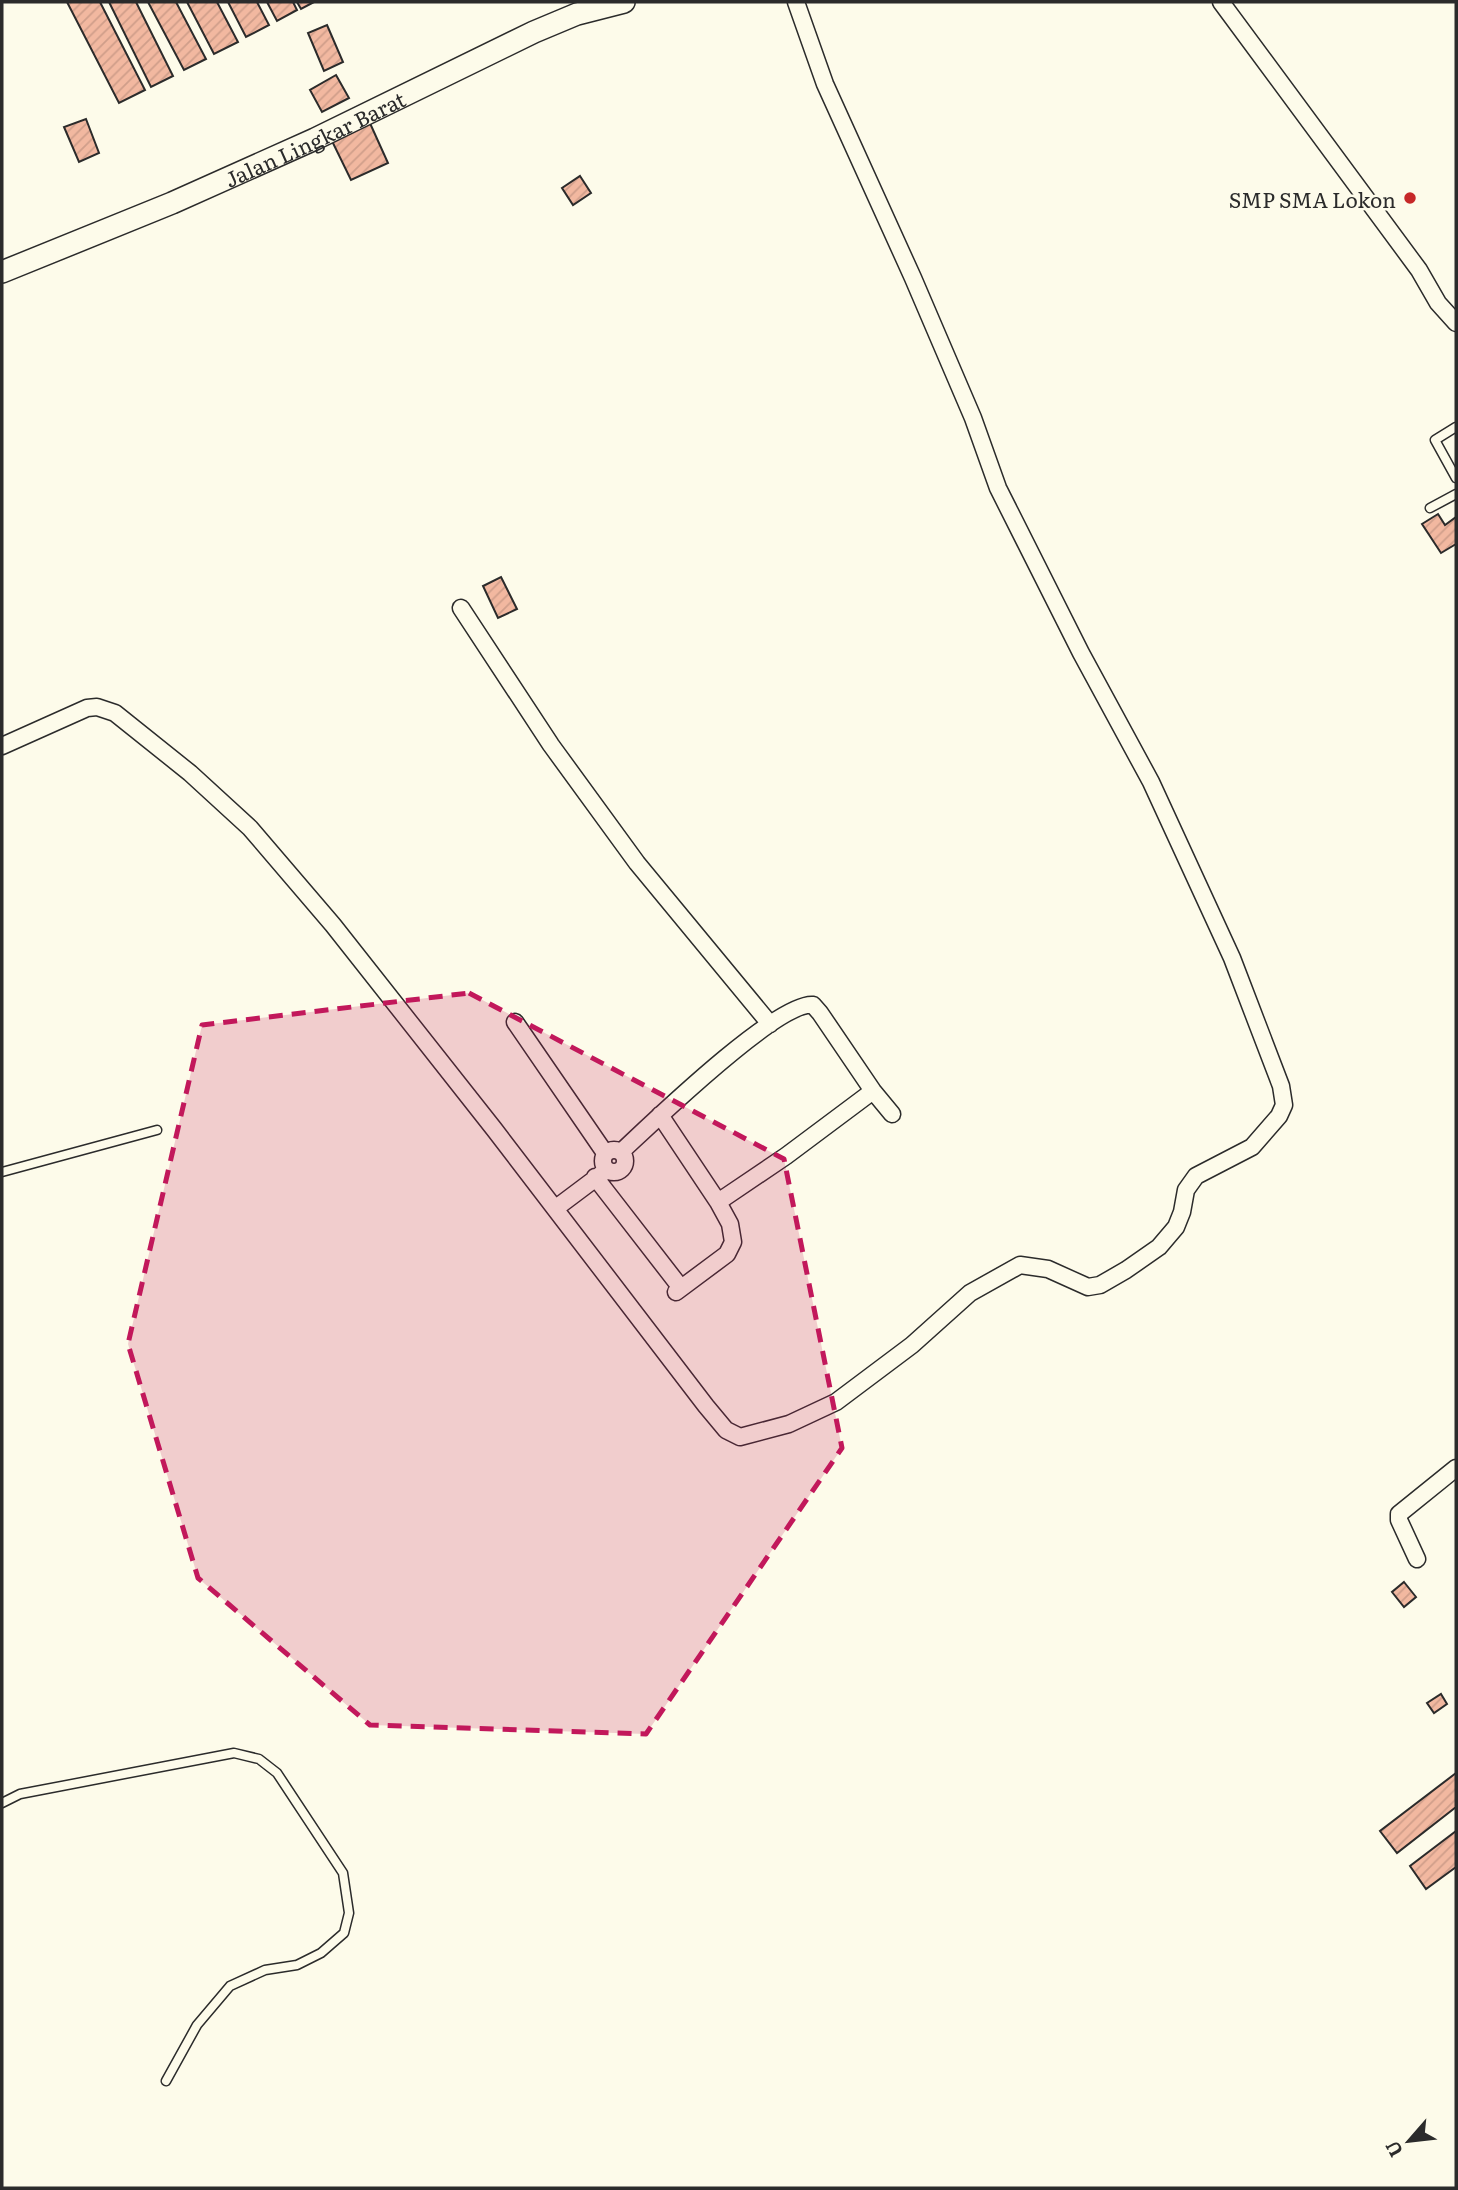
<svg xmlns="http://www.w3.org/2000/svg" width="1458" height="2190" font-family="Literata,serif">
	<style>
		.building { fill: url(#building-hatch); stroke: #2b2b2b; stroke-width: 2 }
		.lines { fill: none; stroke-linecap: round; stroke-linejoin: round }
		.service-casing { stroke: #2b2b2b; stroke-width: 11 }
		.minor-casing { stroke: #2b2b2b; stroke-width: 19 }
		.tertiary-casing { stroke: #2b2b2b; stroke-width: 24 }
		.service { stroke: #fdfbea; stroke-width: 8 }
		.minor { stroke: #fdfbea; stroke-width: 16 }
		.tertiary { stroke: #fdfbea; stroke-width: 21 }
		.marked { fill: #c2185b; fill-opacity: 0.2; stroke: #c2185b; stroke-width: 5; stroke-dasharray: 14 9; stroke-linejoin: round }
		.poi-dot { fill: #c62828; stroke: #fdfbea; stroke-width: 2.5 }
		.labels { text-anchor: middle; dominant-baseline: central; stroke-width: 5; stroke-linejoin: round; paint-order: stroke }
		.street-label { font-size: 21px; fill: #2b2b2b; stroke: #fdfbea }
		.poi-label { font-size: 21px; fill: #2b2b2b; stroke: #fdfbea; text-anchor: end }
	</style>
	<defs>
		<pattern id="building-hatch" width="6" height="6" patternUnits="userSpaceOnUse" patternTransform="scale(1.75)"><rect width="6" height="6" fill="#f2b8a0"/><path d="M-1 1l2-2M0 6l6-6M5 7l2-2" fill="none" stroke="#d09e8a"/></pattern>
	</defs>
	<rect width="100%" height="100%" fill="#fdfbea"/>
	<path class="building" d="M 67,2 L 100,2 L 145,90 L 119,103 Z
		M 109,2 L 136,2 L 173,76 L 151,87 Z
		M 148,2 L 176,2 L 206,59 L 184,70 Z
		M 187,2 L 217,2 L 238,42 L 214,54 Z
		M 228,2 L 257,2 L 269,25 L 246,37 Z
		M 267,2 L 293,2 L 297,10 L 277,21 Z
		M 297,2 L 314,2 L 301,9 Z
		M 327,25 L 343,62 L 324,71 L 308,33 Z
		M 336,75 L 349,98 L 322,112 L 310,90 Z
		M 86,119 L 99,153 L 79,162 L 64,127 Z
		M 369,121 L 388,163 L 351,180 L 331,139 Z
		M 580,176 L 591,193 L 573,205 L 562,188 Z
		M 1438,514 L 1445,525 L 1456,517 L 1456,544 L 1441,553 L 1422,524 Z
		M 501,577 L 517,609 L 498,618 L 483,586 Z
		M 1404,1582 L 1416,1597 L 1404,1607 L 1392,1592 Z
		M 1441,1694 L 1447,1704 L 1434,1713 L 1427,1703 Z
		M 1456,1773 L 1456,1807 L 1397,1853 L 1380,1831 Z
		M 1456,1831 L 1456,1867 L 1426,1889 L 1410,1866 Z"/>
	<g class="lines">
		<g class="service-casing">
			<path id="service" d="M 1456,427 L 1435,440 L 1456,478
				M 1430,508 L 1456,494
				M 2,1172 L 157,1130
				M 2,1803 L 20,1794 L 234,1753 L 259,1759 L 277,1773 L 343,1873 L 349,1913 L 344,1933 L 321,1953 L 297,1965 L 265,1970 L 230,1986 L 197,2025 L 166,2081"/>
		</g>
		<g class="minor-casing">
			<path id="minor" d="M 1221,2 L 1419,270 L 1438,303 L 1456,323
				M 461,608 L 551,745 L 637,863 L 770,1024
				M 2,746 L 87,708 L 97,707 L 115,713 L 190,773 L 250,828 L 333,925 L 494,1129 L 706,1406 L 726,1430 L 740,1437 L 789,1424 L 836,1402 L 912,1345 L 970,1293 L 1020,1265 L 1048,1269 L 1088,1287 L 1100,1285 L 1126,1270 L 1159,1247 L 1176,1227 L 1182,1212 L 1186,1190 L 1196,1176 L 1252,1147 L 1279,1116 L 1284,1105 L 1281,1086 L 1232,958 L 1151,782 L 1081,653 L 998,488 L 973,418 L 913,278 L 825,84 L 796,2
				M 515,1022 L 605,1153
				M 660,1115 L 718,1202 L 730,1224 L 733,1242 L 727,1254 L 676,1292
				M603 1161a11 11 0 1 1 22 0a11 11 0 1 1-22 0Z
				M 621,1152 C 651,1124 778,1001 813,1005 L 820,1013 L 873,1091 L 892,1114
				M 595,1177 L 681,1288
				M 718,1202 L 786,1156 L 873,1091
				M 556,1208 L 604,1172
				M 1417,1559 L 1399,1520 L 1399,1514 L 1456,1468"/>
		</g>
		<g class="tertiary-casing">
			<g id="tertiary">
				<path id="s1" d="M 2,272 L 172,203 L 315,139 L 534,32 L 577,14 L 624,2"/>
			</g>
		</g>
		<use href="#service" class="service"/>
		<use href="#minor" class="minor"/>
		<use href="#tertiary" class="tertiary"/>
	</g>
	<path class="marked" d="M 469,993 L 784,1159 L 842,1448 L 646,1734 L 370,1725 L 198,1578 L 128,1344 L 202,1025 Z"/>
	<circle class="poi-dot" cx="1410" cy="198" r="7"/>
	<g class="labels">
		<g class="street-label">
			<text stroke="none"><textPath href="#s1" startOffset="340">Jalan Lingkar Barat</textPath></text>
		</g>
		<g class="poi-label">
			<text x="1396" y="198">SMP SMA Lokon</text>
		</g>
	</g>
	<rect width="1458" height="2190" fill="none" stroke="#2b2b2b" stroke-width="7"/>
	<g transform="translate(1409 2141) rotate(242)" stroke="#fdfbea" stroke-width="5" paint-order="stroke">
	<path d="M0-5L12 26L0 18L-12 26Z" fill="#2b2b2b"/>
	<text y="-10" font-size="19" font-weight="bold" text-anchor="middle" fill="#2b2b2b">U</text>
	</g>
</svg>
